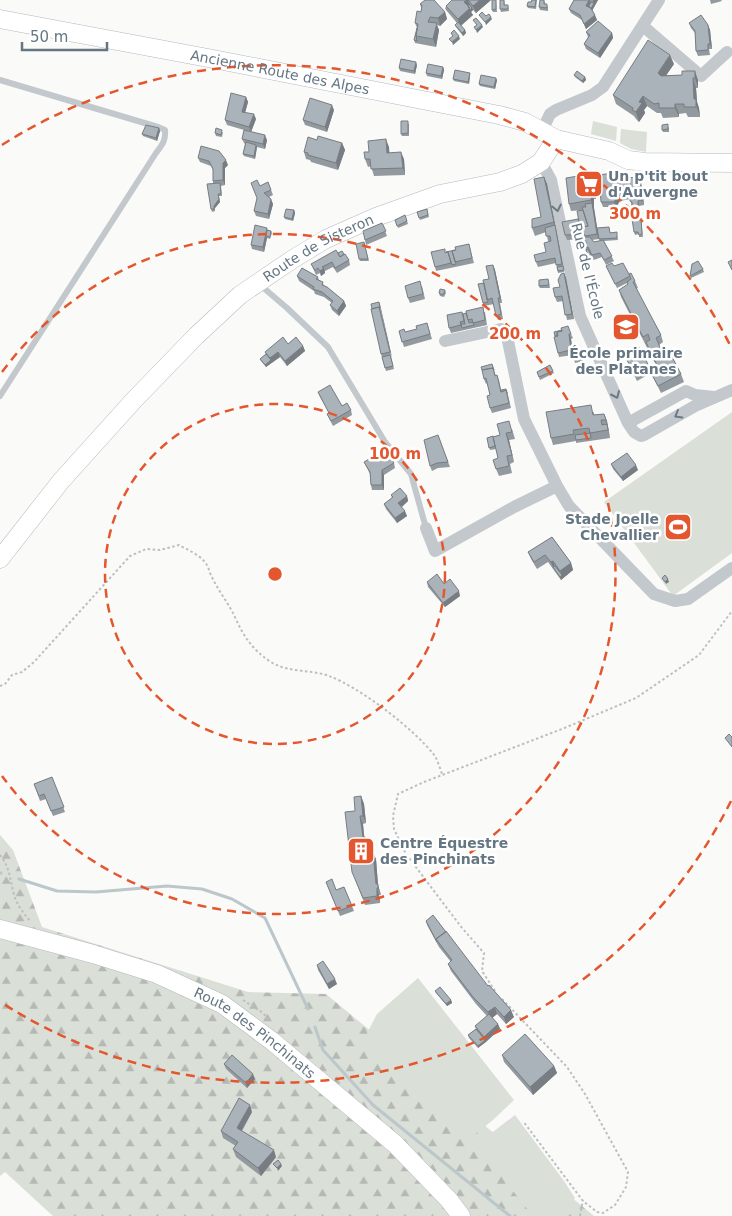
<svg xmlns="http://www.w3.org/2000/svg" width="732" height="1216" font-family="'DejaVu Sans',sans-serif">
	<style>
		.forest { fill: url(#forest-firs) }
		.pitch { fill: #dadfd7 }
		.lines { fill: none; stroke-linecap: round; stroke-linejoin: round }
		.stream { stroke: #bbc7cb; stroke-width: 3 }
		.secondary-casing { stroke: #b3babf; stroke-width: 19 }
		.path { stroke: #bbbfc2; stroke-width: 2; stroke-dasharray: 2.5 2.5; stroke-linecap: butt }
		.lane { stroke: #c3c8cc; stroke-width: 6 }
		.street { stroke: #c3c8cc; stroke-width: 12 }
		.secondary { stroke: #fff; stroke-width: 18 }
		.wall { fill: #929a9f; fill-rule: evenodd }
		.shaded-wall { fill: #777d82 }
		.building { fill: #aab3b9; stroke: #777d82 }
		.oneway { stroke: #6a7a87 }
		.ring { fill: none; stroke: #e4572e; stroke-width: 2.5; stroke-dasharray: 9 6 }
		.labels { text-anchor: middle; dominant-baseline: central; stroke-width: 5; stroke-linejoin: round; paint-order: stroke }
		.street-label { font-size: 14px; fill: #657683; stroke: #fff }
		.poi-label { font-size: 14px; font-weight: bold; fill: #657683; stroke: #fff; text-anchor: start }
		.centre { fill: #e4572e; stroke: #fff; stroke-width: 2.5 }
		.ring-label { font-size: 15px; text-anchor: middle; font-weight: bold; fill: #e4572e; stroke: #fff; stroke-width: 5; stroke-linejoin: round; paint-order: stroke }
	</style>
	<defs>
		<pattern id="forest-firs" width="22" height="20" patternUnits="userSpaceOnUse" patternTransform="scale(1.25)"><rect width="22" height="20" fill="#dadfd7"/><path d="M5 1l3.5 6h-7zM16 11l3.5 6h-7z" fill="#b4b9b4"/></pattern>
	</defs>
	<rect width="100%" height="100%" fill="#fafaf8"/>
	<path class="forest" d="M 0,835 L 13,850 L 42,927 L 248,992 L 326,994 L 594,1216 L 53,1216 L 5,1172 L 0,1176 Z"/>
	<path class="pitch" d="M 593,121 L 617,127 L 616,141 L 591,134 Z
		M 621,129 L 647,132 L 646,152 L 631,149 L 620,143 Z
		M 732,412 L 732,553 L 673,596 L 604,502 Z
		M 418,978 L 514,1100 L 493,1120 L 468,1140 L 363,1041 L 377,1014 Z
		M 515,1115 L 564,1181 L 575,1198 C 564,1216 557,1216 533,1216 L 476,1145 Z"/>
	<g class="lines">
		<path class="stream" d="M 0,873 L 1,873
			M 19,879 L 57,891 L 96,892 L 167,886 L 202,889 L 232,899 L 265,918 L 308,1009
			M 315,1027 L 323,1050 L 373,1105 L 510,1216"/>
		<g class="secondary-casing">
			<g id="secondary">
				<path id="s1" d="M 0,19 L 208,58 L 499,115 L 525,122 L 556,139 L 609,151 L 628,160 L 645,162 L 732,163"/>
				<path id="s2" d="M 0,559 L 61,481 L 134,400 L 196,336 L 240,295 L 293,259 L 326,239 L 376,217 L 440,194 L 500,182 L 522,174 L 541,162 L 556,139"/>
				<path id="s3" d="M 0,929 L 93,954 L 157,974 L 222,1004 L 272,1041 L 395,1144 L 449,1200 L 461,1216"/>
			</g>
		</g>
		<path class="path" d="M 0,686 L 5,684 L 12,675 L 22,672 L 34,662 L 130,556 L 146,549 L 160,550 L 179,545 C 188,550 201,555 207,565 C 209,568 209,572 211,575 C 217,589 227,601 234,615 C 243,635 251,649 271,662 C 288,673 310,669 329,676 C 361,688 414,729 435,756 C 438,762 440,768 442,774
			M 0,855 C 10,867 10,880 14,895 C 17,905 24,914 31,922
			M 495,991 L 482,971 L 484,953 L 462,928 L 406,854 L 394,829 L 393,816 L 398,794 L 424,782 L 562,729 L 636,698 L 699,655 L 732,611
			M 502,999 L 567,1067 L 585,1094 L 628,1172 L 626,1187 L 615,1205 L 603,1213 L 597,1212 L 583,1201 L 523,1121
			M 243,1000 L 263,1013 L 269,1020
			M 580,1216 L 583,1200"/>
		<path class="lane" d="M 0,80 L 158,127 L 165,130 C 166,141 162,145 156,153 L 0,396
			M 259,284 L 287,308 L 328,347 L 385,442 L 411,474 L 426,528"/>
		<path class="street" d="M 643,26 L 701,76 L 727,52
			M 542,131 L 550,114 L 556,110 L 592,95 L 603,87 L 659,0
			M 541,162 L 551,180 L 580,316 L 628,423 L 634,432 L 641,436 L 644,435 L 695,406 L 732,390
			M 445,341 L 501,329 L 507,336 L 524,419 L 557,486
			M 628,423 L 686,391 L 695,395 L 714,397
			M 426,528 L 435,551 L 514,507 L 557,486 L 569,506 L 654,594 L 675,601 L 688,599 L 732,568"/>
		<use href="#secondary" class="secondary"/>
	</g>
	<path class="wall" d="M 452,0 L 491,0 L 476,13 L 473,10 L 471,12 L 473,15 L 461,26 L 465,30 L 466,33 L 463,36 L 456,27 L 455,25 L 457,23 L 446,10 L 445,8 L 446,7 L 446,6 Z
		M 496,0 L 497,12 L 493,12 L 492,10 Z
		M 504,0 L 505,5 L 508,5 L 509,11 L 501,12 L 500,9 Z
		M 532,0 L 537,0 L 536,9 L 528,8 L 527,6 L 531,2 Z
		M 574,0 L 598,0 L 592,10 L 597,20 L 586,29 L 582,20 L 571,13 L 569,9 Z
		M 710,0 L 721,0 L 722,1 L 711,4 Z
		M 545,1 L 545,4 L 548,7 L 548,11 L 540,10 L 539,7 Z
		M 420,4 L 445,12 L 447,19 L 440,26 L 437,25 L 439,30 L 436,47 L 415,43 L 414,40 L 417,28 L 415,23 L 421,12 L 421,7 Z
		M 689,23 L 708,25 L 710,30 L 712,49 L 709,49 L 710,55 L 698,56 L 696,51 L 695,33 L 691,28 Z
		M 586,32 L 612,33 L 613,38 L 600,58 L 586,49 L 584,44 L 588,37 Z
		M 674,64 L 666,75 L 682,75 L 682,71 L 698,80 L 698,88 L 696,88 L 697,102 L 699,108 L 700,117 L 688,117 L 686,113 L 679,114 L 679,117 L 663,118 L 661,113 L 657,113 L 647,106 L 644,110 L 645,113 L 639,122 L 636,119 L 634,116 L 616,104 L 613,95 Z
		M 417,65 L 415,74 L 400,71 L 399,68 Z
		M 443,67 L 444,70 L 442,79 L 427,76 L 426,73 Z
		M 470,73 L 470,75 L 469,84 L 454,81 L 453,79 Z
		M 574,75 L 585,77 L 586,80 L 583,83 L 575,77 Z
		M 497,80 L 495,89 L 480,86 L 479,84 Z
		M 246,97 L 248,102 L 245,112 L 256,119 L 251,132 L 267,140 L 265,149 L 257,147 L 255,159 L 244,156 L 243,154 L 245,144 L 244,143 L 242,139 L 244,130 L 227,125 L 225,120 Z
		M 334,110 L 327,132 L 305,125 L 303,120 Z
		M 409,123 L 409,136 L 402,136 L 401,134 Z
		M 669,127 L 669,132 L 663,132 L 662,130 Z
		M 159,128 L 160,131 L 157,141 L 143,136 L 142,134 Z
		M 223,132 L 222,137 L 216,136 L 215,133 Z
		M 317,140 L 342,143 L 345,150 L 338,170 L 311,162 L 310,160 L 306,159 L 304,152 Z
		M 389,147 L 389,153 L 404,159 L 405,175 L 374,176 L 371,166 L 368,167 L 365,159 L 369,152 Z
		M 198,158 L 228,165 L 225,168 L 225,185 L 221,186 L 222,196 L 219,196 L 220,202 L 215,208 L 215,211 L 212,212 L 211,209 L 213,184 L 213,170 L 211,166 L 200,162 Z
		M 544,177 L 547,184 L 564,272 L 558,273 L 556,263 L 538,267 L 536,262 L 546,252 L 551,241 L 548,241 L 546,232 L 535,236 L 532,228 L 541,217 Z
		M 621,177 L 621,181 L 641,182 L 644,205 L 639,206 L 640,217 L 634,217 L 632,212 L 632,206 L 630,199 L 620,201 L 616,207 L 603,207 L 601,202 Z
		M 268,182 L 273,195 L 269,197 L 273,204 L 269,219 L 256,216 L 254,211 L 260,186 Z
		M 593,182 L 596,199 L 594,199 L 594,208 L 597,228 L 609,227 L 610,233 L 617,232 L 617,235 L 618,240 L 604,241 L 614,261 L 606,265 L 602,257 L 591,261 L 587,253 L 584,245 L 585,244 L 582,239 L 567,240 L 565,235 L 578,219 L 583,210 L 571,211 L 569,204 ZM 599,239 L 600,241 L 594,242 L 592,240 Z
		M 427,209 L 429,217 L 420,220 L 417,212 Z
		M 294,210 L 295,213 L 293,221 L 285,219 L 284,217 Z
		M 405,215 L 408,224 L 398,228 L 395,220 Z
		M 641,218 L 643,237 L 639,237 L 639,234 L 635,235 L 634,232 Z
		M 382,223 L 387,236 L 366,245 L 365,240 Z
		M 267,230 L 271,231 L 272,233 L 270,239 L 267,238 L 264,252 L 252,249 L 251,245 Z
		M 364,242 L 369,261 L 360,261 L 359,259 Z
		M 469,244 L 474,263 L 436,271 L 435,267 L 455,250 Z
		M 338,253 L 349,260 L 350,265 L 337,273 L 333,267 L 325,271 L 325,273 L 321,276 L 320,273 L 316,275 L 311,264 Z
		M 493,265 L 495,270 L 502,303 L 500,303 L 503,319 L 498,320 L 494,304 L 484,306 L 478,284 L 484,283 L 489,279 Z
		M 606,266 L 614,266 L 635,281 L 638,288 L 636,289 L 661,335 L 663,342 L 659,345 L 663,354 L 681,374 L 684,382 L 661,393 L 651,373 L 658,369 L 621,297 L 619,290 L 627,285 L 627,283 L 617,288 Z
		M 703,269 L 704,272 L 691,278 L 690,276 Z
		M 564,273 L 566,278 L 574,319 L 567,320 L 563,301 L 557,302 L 555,297 L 560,287 Z
		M 297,276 L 318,277 L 319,280 L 325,286 L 344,301 L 346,306 L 339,316 L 332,310 L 330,305 L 332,303 L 324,297 L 315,294 L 314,291 L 299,281 Z
		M 548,279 L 550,288 L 540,288 L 539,286 Z
		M 422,286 L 425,299 L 410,303 L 408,298 Z
		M 445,290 L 446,293 L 444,297 L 440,296 L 439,293 Z
		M 379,302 L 394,369 L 386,371 L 381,354 Z
		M 485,312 L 487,325 L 451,333 L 449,328 L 463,314 Z
		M 427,323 L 432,339 L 404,347 L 399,331 L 405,332 L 417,329 Z
		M 554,332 L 571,334 L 573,338 L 571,339 L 573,352 L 581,351 L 583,361 L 575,363 L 573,355 L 559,357 L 558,353 Z
		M 288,344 L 303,346 L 305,351 L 287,366 L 280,357 L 266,367 L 261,361 L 260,359 L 266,354 L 265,352 Z
		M 624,354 L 650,368 L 651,373 L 637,381 Z
		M 492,364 L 496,376 L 497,375 L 499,380 L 501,390 L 507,391 L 511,408 L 492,413 L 490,408 L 490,395 L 487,383 L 486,384 L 484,379 Z
		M 550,365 L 554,373 L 540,380 L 537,372 Z
		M 318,392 L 351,410 L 352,415 L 333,426 L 327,414 L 329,413 L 320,397 Z
		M 594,412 L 594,415 L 604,414 L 607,421 L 610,438 L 576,443 L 576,441 L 553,445 L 551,438 Z
		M 512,429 L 515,439 L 509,440 L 514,462 L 510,464 L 512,473 L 499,476 L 496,469 L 498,458 L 496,449 L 490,450 L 487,438 L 500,435 Z
		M 438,435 L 450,467 L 438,468 L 432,471 L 430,466 Z
		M 364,462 L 394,463 L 395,468 L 384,475 L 384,490 L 372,490 L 371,485 L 370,474 Z
		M 611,464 L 638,470 L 623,481 L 613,469 Z
		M 391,495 L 407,496 L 408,501 L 402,507 L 407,516 L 397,523 L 386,509 L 384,504 L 392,498 Z
		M 552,537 L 571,563 L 573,570 L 561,580 L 548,562 L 537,569 L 531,559 L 528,552 Z
		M 427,582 L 444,584 L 460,596 L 445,607 L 428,587 Z
		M 52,777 L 65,812 L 53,816 L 46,799 L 40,801 L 34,784 Z
		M 361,796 L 364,804 L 366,823 L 363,824 L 364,837 L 370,852 L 376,859 L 378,885 L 381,895 L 379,895 L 380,903 L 365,905 L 355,879 L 355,811 Z
		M 326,882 L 336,890 L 344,887 L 354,911 L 340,916 Z
		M 426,921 L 488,986 L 514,1017 L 506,1024 L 497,1014 L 492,1018 L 498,1024 L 500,1029 L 478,1048 L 469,1038 L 468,1035 L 476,1029 L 475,1026 L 487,1016 L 476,1004 L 451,971 L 448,964 L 451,962 L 439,947 L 427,925 Z
		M 317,965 L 337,984 L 329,989 L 318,970 Z
		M 435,991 L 451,1000 L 452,1003 L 447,1006 L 436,993 Z
		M 502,1055 L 554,1066 L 557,1073 L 533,1095 L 504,1062 Z
		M 224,1064 L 255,1079 L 247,1088 L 226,1069 Z
		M 252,1112 L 242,1131 L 276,1157 L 261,1176 L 236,1157 L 233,1149 L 236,1146 L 223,1138 L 221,1131 Z"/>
	<path class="shaded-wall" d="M 467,0 L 468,0 L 470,7 L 468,9 L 464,2 Z
		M 480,0 L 491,0 L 476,13 L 473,6 Z
		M 589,0 L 592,4 L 587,9 L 586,6 Z
		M 593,0 L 598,0 L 591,13 L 590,10 L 594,3 L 593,1 Z
		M 470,8 L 472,8 L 473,10 L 471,12 L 473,15 L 460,26 L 458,19 Z
		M 445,12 L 447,19 L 440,26 L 438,18 Z
		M 595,15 L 597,20 L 586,29 L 584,24 Z
		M 491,17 L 492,19 L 486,25 L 485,22 Z
		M 436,23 L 439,30 L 436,47 L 433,39 Z
		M 482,25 L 483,27 L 477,33 L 476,30 Z
		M 708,25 L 710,30 L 712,49 L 710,44 Z
		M 465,30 L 466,33 L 463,36 L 462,33 Z
		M 612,33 L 613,38 L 600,58 L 598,53 Z
		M 459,36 L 460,39 L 453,45 L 452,42 Z
		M 670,55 L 674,64 L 661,83 L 658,73 Z
		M 416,62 L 417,65 L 415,74 L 414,71 Z
		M 443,67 L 444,70 L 442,79 L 441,76 Z
		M 695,71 L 698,80 L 698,88 L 695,78 Z
		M 470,73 L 470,75 L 469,84 L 468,82 Z
		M 585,77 L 586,80 L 583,83 L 582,81 Z
		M 496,78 L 497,80 L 495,89 L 494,87 Z
		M 693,78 L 696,88 L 697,102 L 699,108 L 700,117 L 694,99 Z
		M 643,96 L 647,106 L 644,110 L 645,113 L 639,122 L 636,112 L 639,102 Z
		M 246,97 L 248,102 L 244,117 L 242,112 Z
		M 675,104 L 679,114 L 679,117 L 675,108 Z
		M 332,105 L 334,110 L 327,132 L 325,127 Z
		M 254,114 L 256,119 L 251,132 L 249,127 Z
		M 159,128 L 160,131 L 157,141 L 156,138 Z
		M 265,135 L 267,140 L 265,149 L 263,144 Z
		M 386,139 L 389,147 L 390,160 L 387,153 Z
		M 342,143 L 345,150 L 338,170 L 336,163 Z
		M 256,145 L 257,147 L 255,159 L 254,156 Z
		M 401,152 L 404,159 L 405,175 L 403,168 Z
		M 226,160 L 228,165 L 225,168 L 225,185 L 223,180 L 223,163 Z
		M 591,174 L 593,182 L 596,199 L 593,192 Z
		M 544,177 L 547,184 L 564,269 L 562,264 Z
		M 639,177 L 641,182 L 644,205 L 642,200 Z
		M 592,192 L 594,199 L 594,208 L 599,239 L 597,234 L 591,200 Z
		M 218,194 L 220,202 L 215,208 L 215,211 L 214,206 Z
		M 618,196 L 620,201 L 616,207 L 614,202 Z
		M 271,199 L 273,204 L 269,219 L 268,214 Z
		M 638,201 L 639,206 L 640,217 L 638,212 Z
		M 294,210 L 295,213 L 293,221 L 292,219 Z
		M 267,228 L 268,233 L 266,236 L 267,238 L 264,252 L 263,247 Z
		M 493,265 L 495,270 L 502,303 L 500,298 Z
		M 324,268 L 325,273 L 321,276 L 320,271 Z
		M 564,273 L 566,278 L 574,319 L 572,314 Z
		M 344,301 L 346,306 L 339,316 L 337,311 Z
		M 379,302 L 380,304 L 392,357 L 390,352 Z
		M 569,334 L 571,339 L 573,355 L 571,350 Z
		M 303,346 L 305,351 L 287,366 L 285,361 Z
		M 278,352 L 280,357 L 266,367 L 265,365 L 271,360 L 270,358 Z
		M 604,414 L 607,421 L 610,438 L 608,430 L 607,424 Z
		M 506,433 L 509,440 L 514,462 L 512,455 Z
		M 636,465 L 638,470 L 623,481 L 621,477 Z
		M 382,470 L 384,475 L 384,490 L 382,485 Z
		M 407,496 L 408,501 L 400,508 L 398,503 Z
		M 405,511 L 407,516 L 397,523 L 395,518 Z
		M 553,561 L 555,568 L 553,567 L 551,562 Z
		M 571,563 L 573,570 L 561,580 L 560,577 L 562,575 L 560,571 Z
		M 668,579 L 669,582 L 666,584 L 665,582 Z
		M 459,591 L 460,596 L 445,607 L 443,603 Z
		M 361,796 L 364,804 L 366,823 L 363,816 Z
		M 360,816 L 363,824 L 365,844 L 363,837 Z
		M 373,852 L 376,859 L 378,885 L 381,895 L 376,884 Z
		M 377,888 L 379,895 L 380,903 L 377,896 Z
		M 335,979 L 337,984 L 329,989 L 327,984 Z
		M 451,1000 L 452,1003 L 447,1006 L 446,1004 Z
		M 495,1007 L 497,1014 L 491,1019 L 488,1012 Z
		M 511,1010 L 514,1017 L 506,1024 L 504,1017 Z
		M 498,1024 L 500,1029 L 486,1042 L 484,1037 Z
		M 485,1040 L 486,1042 L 478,1048 L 478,1046 Z
		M 554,1066 L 557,1073 L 533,1095 L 530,1087 Z
		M 253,1074 L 255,1079 L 247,1088 L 246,1083 Z
		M 250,1105 L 252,1112 L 239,1135 L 237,1128 Z
		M 274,1150 L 276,1157 L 261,1176 L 258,1168 Z
		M 281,1164 L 282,1166 L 278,1171 L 277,1168 Z"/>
	<path class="building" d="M 425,0 L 434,0 L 445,12 L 438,18 L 430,17 L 428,22 L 437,23 L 433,39 L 416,36 L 418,24 L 415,23 L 417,11 L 421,12 L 422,5 L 420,4 Z
		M 452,0 L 467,0 L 464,2 L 470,8 L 458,19 L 446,6 Z
		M 468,0 L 480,0 L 473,6 Z
		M 492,0 L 496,0 L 496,9 L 492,10 Z
		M 500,0 L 504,0 L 504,5 L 508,5 L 508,9 L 500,9 Z
		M 532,0 L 536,0 L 535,7 L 527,6 L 528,2 L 531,2 Z
		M 540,0 L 544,0 L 544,4 L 547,4 L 547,8 L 539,7 Z
		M 574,0 L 589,0 L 586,6 L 590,7 L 595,15 L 584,24 L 580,15 L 569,9 Z
		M 591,2 L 594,3 L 591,9 L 590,7 L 588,7 Z
		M 469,4 L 472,8 L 470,10 L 468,6 Z
		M 482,12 L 486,16 L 489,14 L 491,17 L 485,22 L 479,15 Z
		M 701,15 L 708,25 L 710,44 L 708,44 L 708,50 L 696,51 L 695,31 L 689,23 Z
		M 476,18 L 482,25 L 476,30 L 474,27 L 477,25 L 473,20 Z
		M 598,21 L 612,33 L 598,53 L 584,44 L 590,35 L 586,32 Z
		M 458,22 L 465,30 L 462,33 L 455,25 Z
		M 417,28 L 416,36 L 417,41 L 414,40 Z
		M 454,30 L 459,36 L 452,42 L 449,39 L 453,36 L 451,33 Z
		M 648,40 L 670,55 L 658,73 L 661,76 L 682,75 L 682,71 L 695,71 L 695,78 L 693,78 L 694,99 L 696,99 L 696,107 L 684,107 L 684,104 L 675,104 L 675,108 L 659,108 L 659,103 L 654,104 L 643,96 L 639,102 L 642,103 L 636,112 L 632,110 L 633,108 L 613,95 Z
		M 401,59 L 416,62 L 414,71 L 399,68 Z
		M 428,64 L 443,67 L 441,76 L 426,73 Z
		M 455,70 L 470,73 L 468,82 L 453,79 Z
		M 577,71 L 585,77 L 582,81 L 574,75 Z
		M 481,75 L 496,78 L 494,87 L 479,84 Z
		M 231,93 L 246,97 L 242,112 L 254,114 L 249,127 L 225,120 Z
		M 310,98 L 332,105 L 325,127 L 303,120 Z
		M 401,121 L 408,121 L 408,133 L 401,134 Z
		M 668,124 L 668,129 L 662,130 L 662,125 Z
		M 146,125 L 159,128 L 156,138 L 142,134 Z
		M 216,128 L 222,130 L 221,135 L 215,133 Z
		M 244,130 L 265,135 L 263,144 L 242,139 Z
		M 318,136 L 342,143 L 336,163 L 308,155 L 308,153 L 304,152 L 308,137 L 317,140 Z
		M 386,139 L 387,153 L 401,152 L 403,168 L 371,169 L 370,159 L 365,159 L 364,152 L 369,152 L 368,141 Z
		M 246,142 L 256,145 L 254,156 L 243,154 Z
		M 201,146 L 219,151 L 226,160 L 223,163 L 223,180 L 213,181 L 213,169 L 209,161 L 198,158 Z
		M 619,172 L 621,195 L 618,196 L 614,202 L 601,202 L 599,175 Z
		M 591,174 L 593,192 L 592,192 L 591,200 L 569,204 L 566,178 Z
		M 544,177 L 554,222 L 532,228 L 532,219 L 541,217 L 534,179 Z
		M 639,177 L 642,200 L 638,201 L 638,212 L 632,212 L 632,202 L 630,201 L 630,194 L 628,195 L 626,178 Z
		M 257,180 L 260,186 L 268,182 L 271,190 L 264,193 L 271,199 L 268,214 L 254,211 L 257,198 L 251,183 Z
		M 626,180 L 629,197 L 622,198 L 620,181 Z
		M 220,183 L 221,194 L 218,194 L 219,199 L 214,206 L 214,209 L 211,209 L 207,184 Z
		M 592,203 L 597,234 L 585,236 L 584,234 L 565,235 L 562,222 L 578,219 L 580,228 L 588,226 L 582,207 L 586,207 L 585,204 Z
		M 286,209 L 294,210 L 292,219 L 284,217 Z
		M 427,209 L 428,215 L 419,218 L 417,212 Z
		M 583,210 L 588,226 L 580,227 L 577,211 Z
		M 405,215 L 407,221 L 397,226 L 395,220 Z
		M 641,218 L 642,234 L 639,235 L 638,232 L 634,232 L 632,219 Z
		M 382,223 L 386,231 L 365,240 L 363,231 Z
		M 255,225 L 267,228 L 263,247 L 251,245 Z
		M 555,225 L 562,264 L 556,265 L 555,258 L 536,262 L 534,255 L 546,252 L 544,243 L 551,241 L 550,236 L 546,236 L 545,228 Z
		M 609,227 L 610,233 L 617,232 L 617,238 L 599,239 L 597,228 Z
		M 267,230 L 271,231 L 270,237 L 266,236 Z
		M 582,237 L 590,237 L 594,242 L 603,240 L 612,256 L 604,260 L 600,253 L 592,255 L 588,247 L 585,248 L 584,245 L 587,243 Z
		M 364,242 L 368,259 L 359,259 L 356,244 Z
		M 469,244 L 472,258 L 455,262 L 452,251 L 456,250 L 455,247 Z
		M 445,249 L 445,253 L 448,252 L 451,263 L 435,267 L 431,252 Z
		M 588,249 L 593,258 L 590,259 L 586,250 Z
		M 336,250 L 340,257 L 345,254 L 349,260 L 335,268 L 332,262 L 322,267 L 324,268 L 320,271 L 318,268 L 315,270 L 311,264 Z
		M 455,250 L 452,251 L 456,264 L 452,265 L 448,252 L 446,252 Z
		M 342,251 L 344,254 L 340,257 L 338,253 Z
		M 732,260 L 732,270 L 728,262 Z
		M 698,261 L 703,269 L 690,276 L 692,264 Z
		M 612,263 L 614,266 L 623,263 L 630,276 L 615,284 L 606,266 Z
		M 493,265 L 500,298 L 498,298 L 501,314 L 496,316 L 492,298 L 487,300 L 483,280 L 489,279 L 486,266 Z
		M 563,266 L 564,270 L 558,271 L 557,267 Z
		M 302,268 L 318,277 L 316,279 L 323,282 L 322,285 L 327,287 L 344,301 L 337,311 L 330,305 L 333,301 L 322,292 L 313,289 L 314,287 L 297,276 Z
		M 564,273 L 572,314 L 565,315 L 562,296 L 555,297 L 553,288 L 560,287 L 558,280 L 561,274 Z
		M 631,273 L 635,281 L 633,282 L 661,335 L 656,338 L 663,354 L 669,351 L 681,374 L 658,386 L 651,373 L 659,369 L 646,342 L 650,340 L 648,334 L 643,337 L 619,290 L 628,284 L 627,282 L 631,279 L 629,274 Z
		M 548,279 L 549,285 L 539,286 L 539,280 Z
		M 420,281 L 423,294 L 408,298 L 405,286 Z
		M 484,283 L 488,302 L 483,303 L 478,284 Z
		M 440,289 L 445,290 L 443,295 L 439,293 Z
		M 379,302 L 380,309 L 379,307 L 372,309 L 371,304 Z
		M 379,307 L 390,352 L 381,354 L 371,309 Z
		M 483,307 L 485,320 L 473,323 L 472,319 L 468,320 L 466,311 Z
		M 462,312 L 464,321 L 460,322 L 461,325 L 449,328 L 447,315 Z
		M 466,313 L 469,323 L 473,322 L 474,325 L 462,328 L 461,324 L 465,324 L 463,314 Z
		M 427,323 L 430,334 L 402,342 L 399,331 L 404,329 L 405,332 L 417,329 L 416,326 Z
		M 568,326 L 571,334 L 569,334 L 571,350 L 558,353 L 554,337 L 558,336 L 557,332 L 562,331 L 561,328 Z
		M 562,330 L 562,331 L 557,332 L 557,335 L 555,336 L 554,332 Z
		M 283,337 L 288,344 L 296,337 L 303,346 L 285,361 L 278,352 L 270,358 L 265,352 Z
		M 639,347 L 650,368 L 635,376 L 624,354 Z
		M 581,351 L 582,359 L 574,360 L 572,352 Z
		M 266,354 L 271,360 L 265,365 L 260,359 Z
		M 390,355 L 393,366 L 385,368 L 382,357 Z
		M 492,364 L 494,370 L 493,368 L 482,370 L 481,367 Z
		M 550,365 L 553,371 L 539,377 L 537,372 Z
		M 493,368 L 495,376 L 497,375 L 501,392 L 506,390 L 509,403 L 490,408 L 487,396 L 490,395 L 486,378 L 484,379 L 482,370 Z
		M 330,385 L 342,406 L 347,403 L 351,410 L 331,421 L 327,414 L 329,413 L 318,392 Z
		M 506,389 L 507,393 L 506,390 L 501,392 L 501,390 Z
		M 591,405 L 593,415 L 604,414 L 606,420 L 601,420 L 602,425 L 607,424 L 608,430 L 590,433 L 589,428 L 573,430 L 574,434 L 551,438 L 546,412 Z
		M 509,421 L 512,432 L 506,433 L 512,455 L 507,456 L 509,466 L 496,469 L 493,460 L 498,458 L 493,437 L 500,435 L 497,424 Z
		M 590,433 L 591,438 L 576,440 L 575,435 L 591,433 Z
		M 438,435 L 448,462 L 437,463 L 430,466 L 424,440 Z
		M 493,436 L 495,446 L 489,448 L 487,438 Z
		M 386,449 L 394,463 L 382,470 L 382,485 L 371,485 L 370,472 L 364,462 Z
		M 627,453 L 636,465 L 621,477 L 611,464 Z
		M 400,488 L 407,496 L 398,503 L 405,511 L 395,518 L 384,504 L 393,497 L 391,495 Z
		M 552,537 L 571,563 L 560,571 L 553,561 L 551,562 L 545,555 L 534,562 L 528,552 Z
		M 555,566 L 562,575 L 560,577 L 553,567 Z
		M 437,574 L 444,584 L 450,579 L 459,591 L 443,603 L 427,582 Z
		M 665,575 L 668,579 L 665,582 L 662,578 Z
		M 729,734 L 732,737 L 732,747 L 725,738 Z
		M 52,777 L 64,807 L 51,811 L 44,794 L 39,796 L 34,784 Z
		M 361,796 L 363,816 L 360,816 L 363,837 L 365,837 L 370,852 L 373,852 L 376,884 L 378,884 L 378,888 L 377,888 L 377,896 L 363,898 L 352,872 L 345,812 L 355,811 L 354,797 Z
		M 332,879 L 336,890 L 344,887 L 352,906 L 338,911 L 326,882 Z
		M 433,915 L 446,932 L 436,939 L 437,942 L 426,921 Z
		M 446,931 L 488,986 L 489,985 L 511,1010 L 504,1017 L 495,1007 L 488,1012 L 473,997 L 448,964 L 452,960 L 436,939 Z
		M 323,961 L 335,979 L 327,984 L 317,965 Z
		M 440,987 L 451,1000 L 446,1004 L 435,991 Z
		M 489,1014 L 498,1024 L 484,1037 L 475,1026 Z
		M 476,1029 L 485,1040 L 478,1046 L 468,1035 Z
		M 525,1034 L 554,1066 L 530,1087 L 502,1055 Z
		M 232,1055 L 253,1074 L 246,1083 L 224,1064 Z
		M 239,1098 L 250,1105 L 237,1128 L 274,1150 L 258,1168 L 233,1149 L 238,1142 L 221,1131 Z
		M 278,1160 L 281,1164 L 277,1168 L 273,1164 Z"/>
	<defs><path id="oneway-chevron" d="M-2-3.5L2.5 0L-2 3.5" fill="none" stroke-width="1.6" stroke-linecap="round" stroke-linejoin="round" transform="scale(1.25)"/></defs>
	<g class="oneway">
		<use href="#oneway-chevron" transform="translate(557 208) rotate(78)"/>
		<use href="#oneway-chevron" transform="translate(616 395) rotate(66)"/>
		<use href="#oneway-chevron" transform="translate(678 415) rotate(150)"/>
	</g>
	<g class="ring">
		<circle cx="275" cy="574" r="170"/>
		<path d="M2 372A340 340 0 1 1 2 776"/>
		<path d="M731 801A509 509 0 0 1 2 1003M2 145A509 509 0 0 1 731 347"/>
	</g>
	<defs>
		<g id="supermarket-square" transform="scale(1.4375)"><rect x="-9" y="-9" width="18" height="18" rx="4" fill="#e4572e" stroke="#fff"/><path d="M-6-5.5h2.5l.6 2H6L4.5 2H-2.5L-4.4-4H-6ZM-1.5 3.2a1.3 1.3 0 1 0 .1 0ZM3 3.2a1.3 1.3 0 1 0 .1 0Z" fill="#fff"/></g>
		<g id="school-square" transform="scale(1.4375)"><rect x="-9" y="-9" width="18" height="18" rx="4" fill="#e4572e" stroke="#fff"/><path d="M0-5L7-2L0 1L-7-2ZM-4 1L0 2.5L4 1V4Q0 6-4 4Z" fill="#fff"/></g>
		<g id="stadium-square" transform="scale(1.4375)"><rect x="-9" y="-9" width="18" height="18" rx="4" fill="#e4572e" stroke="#fff"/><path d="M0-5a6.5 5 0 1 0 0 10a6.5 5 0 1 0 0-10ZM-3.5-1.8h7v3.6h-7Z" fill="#fff"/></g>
		<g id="building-square" transform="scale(1.4375)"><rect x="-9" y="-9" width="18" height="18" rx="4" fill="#e4572e" stroke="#fff"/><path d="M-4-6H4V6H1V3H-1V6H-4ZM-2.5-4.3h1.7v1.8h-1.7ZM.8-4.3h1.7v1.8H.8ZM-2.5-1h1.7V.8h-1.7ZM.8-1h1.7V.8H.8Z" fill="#fff"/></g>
	</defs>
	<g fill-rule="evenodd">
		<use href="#supermarket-square" x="589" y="184"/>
		<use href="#school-square" x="626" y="327"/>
		<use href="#stadium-square" x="678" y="527"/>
		<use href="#building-square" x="361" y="851"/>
	</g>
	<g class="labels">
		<g class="street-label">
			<text stroke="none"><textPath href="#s1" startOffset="285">Ancienne Route des Alpes</textPath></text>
			<text stroke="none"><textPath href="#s2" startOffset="449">Route de Sisteron</textPath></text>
			<text transform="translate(588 271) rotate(76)">Rue de l'École</text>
			<text stroke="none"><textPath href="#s3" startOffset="278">Route des Pinchinats</textPath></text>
		</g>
		<g class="poi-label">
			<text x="608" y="176">Un p'tit bout<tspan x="608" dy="16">d'Auvergne</tspan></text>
			<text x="626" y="353" text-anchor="middle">École primaire<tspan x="626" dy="16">des Platanes</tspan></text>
			<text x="659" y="519" text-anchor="end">Stade Joelle<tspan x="659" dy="16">Chevallier</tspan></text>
			<text x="380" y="843">Centre Équestre<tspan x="380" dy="16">des Pinchinats</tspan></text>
		</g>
	</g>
	<circle cx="275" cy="574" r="8" class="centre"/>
	<g class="ring-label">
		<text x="635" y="219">300 m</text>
		<text x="515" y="339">200 m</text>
		<text x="395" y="459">100 m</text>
	</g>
	<path d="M22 42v8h85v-8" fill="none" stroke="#657683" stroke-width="2.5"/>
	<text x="30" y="42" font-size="15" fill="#657683" stroke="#ffffff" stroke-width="4" paint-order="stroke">50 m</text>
</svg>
